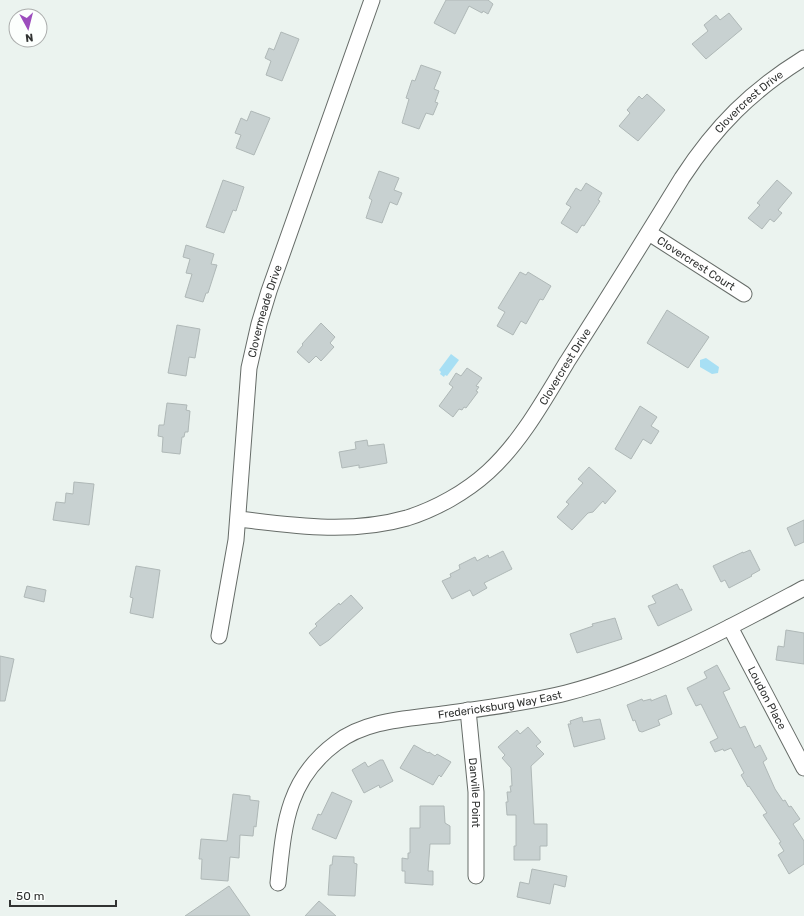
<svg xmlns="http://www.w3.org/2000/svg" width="804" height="916" font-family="Rubik,sans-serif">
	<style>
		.water { fill: #a7dff4 }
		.building { fill: #c8d1d1; stroke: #afb8b7 }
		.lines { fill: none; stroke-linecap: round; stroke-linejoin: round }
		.minor-casing { stroke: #666c68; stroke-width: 17 }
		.minor { stroke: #fff; stroke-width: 15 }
		.labels { text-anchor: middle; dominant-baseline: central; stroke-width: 4; stroke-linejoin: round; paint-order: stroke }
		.street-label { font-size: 11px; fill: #313332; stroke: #fcfffd }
	</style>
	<rect width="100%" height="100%" fill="#ebf3ef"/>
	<path class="water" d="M 451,354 L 459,360 L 447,376 L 445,375 L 444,377 L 440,374 L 441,372 L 439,370 Z
		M 706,358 L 719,367 L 718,373 L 712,374 L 700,367 L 700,360 Z"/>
	<path class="building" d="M 446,0 L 488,0 L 493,4 L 488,14 L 483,11 L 482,13 L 469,6 L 455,34 L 434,23 Z
		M 729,13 L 742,29 L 706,59 L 692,44 L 708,31 L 704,25 L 716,15 L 720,20 Z
		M 281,32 L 299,39 L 282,81 L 266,75 L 271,61 L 265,58 L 269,48 L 274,50 Z
		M 421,65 L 441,72 L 434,89 L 439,91 L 435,102 L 438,103 L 433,115 L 426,113 L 419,129 L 402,123 L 409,99 L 406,98 L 412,80 L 415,81 Z
		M 647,94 L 665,110 L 638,141 L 619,126 L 630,113 L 627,110 L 639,96 L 642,99 Z
		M 251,111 L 270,118 L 254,155 L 236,148 L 241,135 L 235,133 L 241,118 L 247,121 Z
		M 379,171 L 399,178 L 394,190 L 402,193 L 397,205 L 390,202 L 382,223 L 366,218 L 372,200 L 369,198 Z
		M 223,180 L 244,187 L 236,211 L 233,210 L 224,233 L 206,227 Z
		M 777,180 L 792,193 L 778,210 L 782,213 L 774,222 L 770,219 L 762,229 L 748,218 L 760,205 L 757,203 Z
		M 586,183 L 602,193 L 598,200 L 600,201 L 584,226 L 582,225 L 577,233 L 561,223 L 571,207 L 566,204 L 576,188 L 581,191 Z
		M 186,245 L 214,254 L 211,264 L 217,265 L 208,293 L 206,293 L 203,302 L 185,297 L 192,274 L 186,273 L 190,259 L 183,257 Z
		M 520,272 L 526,275 L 528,272 L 551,286 L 543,300 L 540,299 L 526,324 L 521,321 L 513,335 L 497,326 L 505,312 L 498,308 Z
		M 667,310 L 709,337 L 688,368 L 647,343 Z
		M 321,323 L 335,337 L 330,343 L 334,347 L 321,361 L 316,356 L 309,363 L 297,352 L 303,345 L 302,344 Z
		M 177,325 L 200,329 L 195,358 L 189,357 L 186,376 L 168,373 Z
		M 467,368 L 482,378 L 476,386 L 479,387 L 476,391 L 478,392 L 466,408 L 464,407 L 462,410 L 459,409 L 453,417 L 439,406 L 453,387 L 449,384 L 456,373 L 461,376 Z
		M 167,403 L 187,405 L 186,410 L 190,411 L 188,432 L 185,432 L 184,437 L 182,437 L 180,454 L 162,452 L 163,437 L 158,436 L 159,425 L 164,425 Z
		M 640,406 L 657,417 L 651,426 L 659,431 L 651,444 L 643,439 L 631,459 L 615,449 Z
		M 367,440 L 368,446 L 384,444 L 387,463 L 359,468 L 359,465 L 342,468 L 339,452 L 356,449 L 355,442 Z
		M 589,467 L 616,491 L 605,504 L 603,501 L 593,512 L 588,513 L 572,530 L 557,517 L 569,504 L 566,502 L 583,483 L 578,479 Z
		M 74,482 L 94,484 L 89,525 L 53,520 L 56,502 L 65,503 L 66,493 L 73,494 Z
		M 804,520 L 804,542 L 795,546 L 787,528 Z
		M 750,550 L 760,570 L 751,575 L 752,576 L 729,588 L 725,580 L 721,582 L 713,566 L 743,552 L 743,553 Z
		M 503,551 L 512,569 L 484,583 L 487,588 L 473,596 L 470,590 L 452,599 L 442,581 L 451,577 L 450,574 L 460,569 L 459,565 L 475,557 L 477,561 L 488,555 L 489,558 Z
		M 136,566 L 160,570 L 153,618 L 130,613 L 133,598 L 130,597 Z
		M 677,584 L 680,590 L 682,589 L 692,610 L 658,626 L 648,606 L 656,603 L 652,596 Z
		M 27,586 L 46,590 L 44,602 L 24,597 Z
		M 351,595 L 363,608 L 329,640 L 320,646 L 309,633 L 317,626 L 315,624 L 339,603 L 340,605 Z
		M 615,618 L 622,639 L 577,653 L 570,634 L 593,626 L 592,624 Z
		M 786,630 L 804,633 L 804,664 L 776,660 L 778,646 L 784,647 Z
		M 0,656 L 14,659 L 5,701 L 0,701 Z
		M 717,665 L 730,689 L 723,692 L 740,728 L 745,726 L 755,748 L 760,745 L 767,759 L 763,762 L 775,789 L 783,801 L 785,800 L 789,807 L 791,806 L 800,819 L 793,824 L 804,841 L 804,864 L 789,874 L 778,855 L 784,851 L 779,843 L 781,842 L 763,815 L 767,813 L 749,786 L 748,787 L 741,775 L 744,773 L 731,748 L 724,751 L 723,749 L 715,752 L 710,742 L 718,738 L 701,704 L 696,706 L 687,688 L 707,678 L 704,672 Z
		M 666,695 L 672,714 L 658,720 L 660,725 L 642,732 L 639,731 L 635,720 L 633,721 L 627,705 L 642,699 L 643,701 L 651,699 L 651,701 Z
		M 582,717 L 583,722 L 600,719 L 605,739 L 574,747 L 568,724 L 571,724 L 570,721 Z
		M 528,727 L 541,742 L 536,746 L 544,754 L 531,766 L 534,824 L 547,824 L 547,846 L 540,846 L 540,860 L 514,860 L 514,846 L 516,846 L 516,815 L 507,815 L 506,802 L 508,802 L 507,792 L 511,792 L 510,786 L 512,786 L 511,768 L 502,758 L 505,755 L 498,747 L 517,730 L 520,734 Z
		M 414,745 L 428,753 L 429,752 L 435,756 L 437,754 L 451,762 L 441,777 L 439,775 L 433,785 L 400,768 Z
		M 380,760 L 383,760 L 393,781 L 380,788 L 379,785 L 364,793 L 352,770 L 365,762 L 368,767 Z
		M 332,792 L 352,801 L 336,839 L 312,829 L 318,814 L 321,815 Z
		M 233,794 L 250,796 L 250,800 L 259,801 L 256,827 L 254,826 L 253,836 L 240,835 L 239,858 L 230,857 L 228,881 L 201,879 L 202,859 L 199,859 L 201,839 L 227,841 Z
		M 420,806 L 444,806 L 445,823 L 450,826 L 450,844 L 430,844 L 428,871 L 433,871 L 433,885 L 405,883 L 405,871 L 402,871 L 402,858 L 408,859 L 408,853 L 410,853 L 410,828 L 420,828 Z
		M 333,856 L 354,857 L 354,863 L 357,864 L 355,896 L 328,895 L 330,865 L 332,865 Z
		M 532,869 L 567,876 L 565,887 L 554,884 L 550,904 L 517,897 L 520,882 L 529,884 Z
		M 229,886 L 250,916 L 185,916 Z
		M 319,901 L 336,916 L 305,916 Z"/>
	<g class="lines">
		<g class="minor-casing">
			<g id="minor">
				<path id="s1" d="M 649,233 L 744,294"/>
				<path id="s2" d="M 239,519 C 296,526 351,534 407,518 C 436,509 466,492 488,472 C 521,442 544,400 567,362 C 606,301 644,240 682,178 C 716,126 751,91 804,58"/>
				<path id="s3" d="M 730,627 L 804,768"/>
				<path id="s4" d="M 219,636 L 236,540 L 249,368 L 259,324 L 269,291 L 372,0"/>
				<path id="s5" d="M 468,710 L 476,792 L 476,876"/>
				<path id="s6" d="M 278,883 C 284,827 286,780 336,743 C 366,720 407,719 443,714 C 484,708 526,703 566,693 C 651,671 727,629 804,588"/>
			</g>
		</g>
		<use href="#minor" class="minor"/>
	</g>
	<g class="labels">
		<g class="street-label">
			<text stroke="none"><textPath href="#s2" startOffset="718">Clovercrest Drive</textPath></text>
			<text stroke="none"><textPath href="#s1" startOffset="56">Clovercrest Court</textPath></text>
			<text stroke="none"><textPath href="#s4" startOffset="329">Clovermeade Drive</textPath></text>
			<text stroke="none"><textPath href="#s2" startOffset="394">Clovercrest Drive</textPath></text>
			<text stroke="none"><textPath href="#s3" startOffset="80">Loudon Place</textPath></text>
			<text stroke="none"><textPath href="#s6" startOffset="327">Fredericksburg Way East</textPath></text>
			<text stroke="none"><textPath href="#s5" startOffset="83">Danville Point</textPath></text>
		</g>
	</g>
	<g transform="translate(28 28) rotate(173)"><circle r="19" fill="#fcfffd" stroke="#abadac"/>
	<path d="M0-3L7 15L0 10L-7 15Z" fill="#9c4dbd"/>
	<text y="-6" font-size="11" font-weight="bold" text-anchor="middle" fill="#313332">N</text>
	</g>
	<path d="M10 900v6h106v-6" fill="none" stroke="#313332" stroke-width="2"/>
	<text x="16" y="900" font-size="12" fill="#313332" stroke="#fcfffd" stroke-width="3" paint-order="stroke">50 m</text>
</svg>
